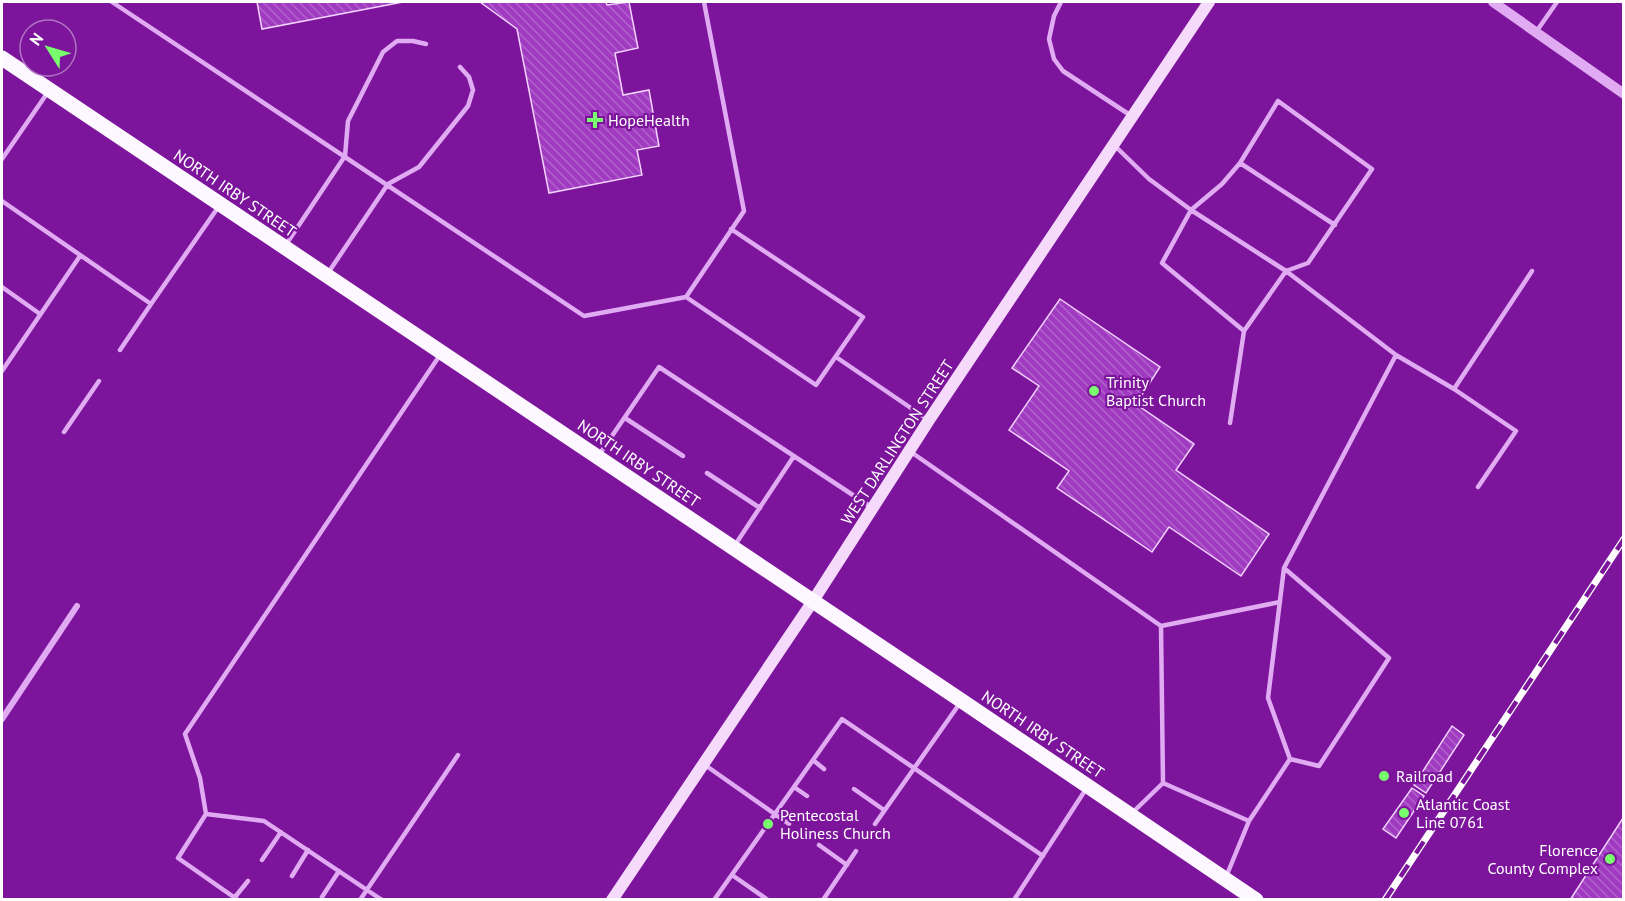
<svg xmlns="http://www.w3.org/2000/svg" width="1625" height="901" font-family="'PT Sans',sans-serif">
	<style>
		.building { fill: url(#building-back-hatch); stroke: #f2d3fd; stroke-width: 1.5 }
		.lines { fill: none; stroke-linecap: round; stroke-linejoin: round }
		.service { stroke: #e1abf3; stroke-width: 4.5 }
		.minor { stroke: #e1abf3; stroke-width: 6 }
		.tertiary { stroke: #e1abf3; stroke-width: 10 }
		.secondary { stroke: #f5dafc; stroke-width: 12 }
		.primary { stroke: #fdf7ff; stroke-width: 15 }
		.rail-casing { stroke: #fff; stroke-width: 7 }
		.rail { stroke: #7c159b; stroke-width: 4.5; stroke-dasharray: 14; stroke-linecap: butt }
		.poi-dot { fill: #79ff6d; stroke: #7c159b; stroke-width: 2 }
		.labels { text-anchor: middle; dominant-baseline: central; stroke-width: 4.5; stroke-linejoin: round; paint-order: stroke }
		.poi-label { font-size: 16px; fill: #fff; stroke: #7c159b; text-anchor: start }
		.street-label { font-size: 16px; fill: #fff; stroke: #7c159b }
	</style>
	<defs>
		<pattern id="building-back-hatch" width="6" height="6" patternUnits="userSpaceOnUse" patternTransform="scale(1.5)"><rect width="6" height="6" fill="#a03ac1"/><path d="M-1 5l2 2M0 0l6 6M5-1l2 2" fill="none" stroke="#b361cd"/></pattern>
	</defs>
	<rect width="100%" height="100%" fill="#7c159b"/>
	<path class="building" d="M 257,2 L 403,2 L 262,29 Z
		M 480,2 L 606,2 L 607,5 L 629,2 L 638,48 L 615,53 L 623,95 L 649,90 L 659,146 L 637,150 L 642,175 L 549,193 L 517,29 Z
		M 1060,299 L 1160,367 L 1136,404 L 1194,444 L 1176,470 L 1269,534 L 1241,576 L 1169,527 L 1152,552 L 1057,488 L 1069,471 L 1009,430 L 1039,386 L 1012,368 Z
		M 1452,726 L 1464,735 L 1426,793 L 1414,785 Z
		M 1412,788 L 1424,796 L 1396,838 L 1383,829 Z
		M 1623,818 L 1624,900 L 1570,900 Z"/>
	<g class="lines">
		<path class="service" d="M 112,2 L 584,316 L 686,297 L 744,211 L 704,2
			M 1061,2 L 1054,16 L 1049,39 L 1054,59 L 1063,71 L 1130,115
			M 1536,32 L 1557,2
			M 1115,146 L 1149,179 L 1191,210 L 1286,271 L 1396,355 L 1284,568
			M 2,159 L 48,92
			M 1240,163 L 1222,184 L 1191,210 L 1162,263 L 1244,331 L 1286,271 L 1308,263 L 1372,169 L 1278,101 L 1240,163 L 1335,225
			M 2,201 L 151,304 L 219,206
			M 285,246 L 345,156 L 348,121 L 383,52 L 397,41 L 413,41 L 426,44
			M 328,273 L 388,184 L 419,167 L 468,106 L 473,90 L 469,77 L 460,67
			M 2,287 L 40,314
			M 686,297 L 816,385 L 863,317 L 731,229
			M 120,350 L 151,304
			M 1396,355 L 1454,389 L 1516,431 L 1478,487
			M 836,357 L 927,419
			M 2,371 L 80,256
			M 1454,389 L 1532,271
			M 625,418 L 683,456
			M 1230,423 L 1244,331
			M 64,432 L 99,381
			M 911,452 L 1161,626 L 1163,783 L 1132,813
			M 599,455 L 659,367 L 871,507
			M 707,473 L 760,508
			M 735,545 L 794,456
			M 1161,626 L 1280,602
			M 813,760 L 824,769
			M 705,765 L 789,824
			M 1163,783 L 1249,821
			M 794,787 L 807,796
			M 854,789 L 884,810
			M 206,814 L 264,821 L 382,900
			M 875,824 L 960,703
			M 819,845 L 847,865
			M 262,860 L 281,832
			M 732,875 L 768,900
			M 292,876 L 308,850
			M 1226,877 L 1249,821 L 1290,759 L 1268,698 L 1284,568 L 1389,658 L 1319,766 L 1290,759
			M 235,897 L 248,881
			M 322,897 L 339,871
			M 238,900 L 178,858 L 206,814 L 200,778 L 185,734 L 440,355
			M 360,900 L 458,755
			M 714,900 L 842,719 L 1043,856
			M 823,900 L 856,851
			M 1014,900 L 1086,789"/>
		<path class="minor" d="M 2,719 L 77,606"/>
		<path class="tertiary" d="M 1493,2 L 1624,94"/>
		<path class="secondary" d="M 612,900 L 813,601 L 929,420 L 1209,2"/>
		<path class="primary" d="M 2,58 L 962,701 L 1256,900"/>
		<g class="rail-casing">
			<path id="rail" d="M 1385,900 L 1624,539"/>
		</g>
		<use href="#rail" class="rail"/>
	</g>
	<g class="poi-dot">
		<path d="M592 111h6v6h6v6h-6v6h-6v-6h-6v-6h6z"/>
		<circle cx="1094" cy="391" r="6"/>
		<circle cx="1384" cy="776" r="6"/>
		<circle cx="1404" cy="813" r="6"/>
		<circle cx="768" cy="824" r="6"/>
		<circle cx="1610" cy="859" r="6"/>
	</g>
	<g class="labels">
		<g class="poi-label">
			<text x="608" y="120">HopeHealth</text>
			<text x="1106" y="382">Trinity<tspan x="1106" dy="18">Baptist Church</tspan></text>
			<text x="1396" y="776">Railroad</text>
			<text x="1416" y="804">Atlantic Coast<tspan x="1416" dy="18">Line 0761</tspan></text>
			<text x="780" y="815">Pentecostal<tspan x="780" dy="18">Holiness Church</tspan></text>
			<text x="1598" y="850" text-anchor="end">Florence<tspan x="1598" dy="18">County Complex</tspan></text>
		</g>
		<g class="street-label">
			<text transform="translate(235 193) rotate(34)">NORTH IRBY STREET</text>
			<text transform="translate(897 442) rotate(-57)">WEST DARLINGTON STREET</text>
			<text transform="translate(639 463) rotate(34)">NORTH IRBY STREET</text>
			<text transform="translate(1043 734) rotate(34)">NORTH IRBY STREET</text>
		</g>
	</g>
	<rect width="1625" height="901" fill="none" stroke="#ffffff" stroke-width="6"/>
	<g transform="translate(48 48) rotate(307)"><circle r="28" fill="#7c159b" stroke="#b073c3" stroke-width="1.5"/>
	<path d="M0-4.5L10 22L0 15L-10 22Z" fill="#79ff6d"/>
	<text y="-9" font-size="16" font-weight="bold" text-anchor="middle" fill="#ffffff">N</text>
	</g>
</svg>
